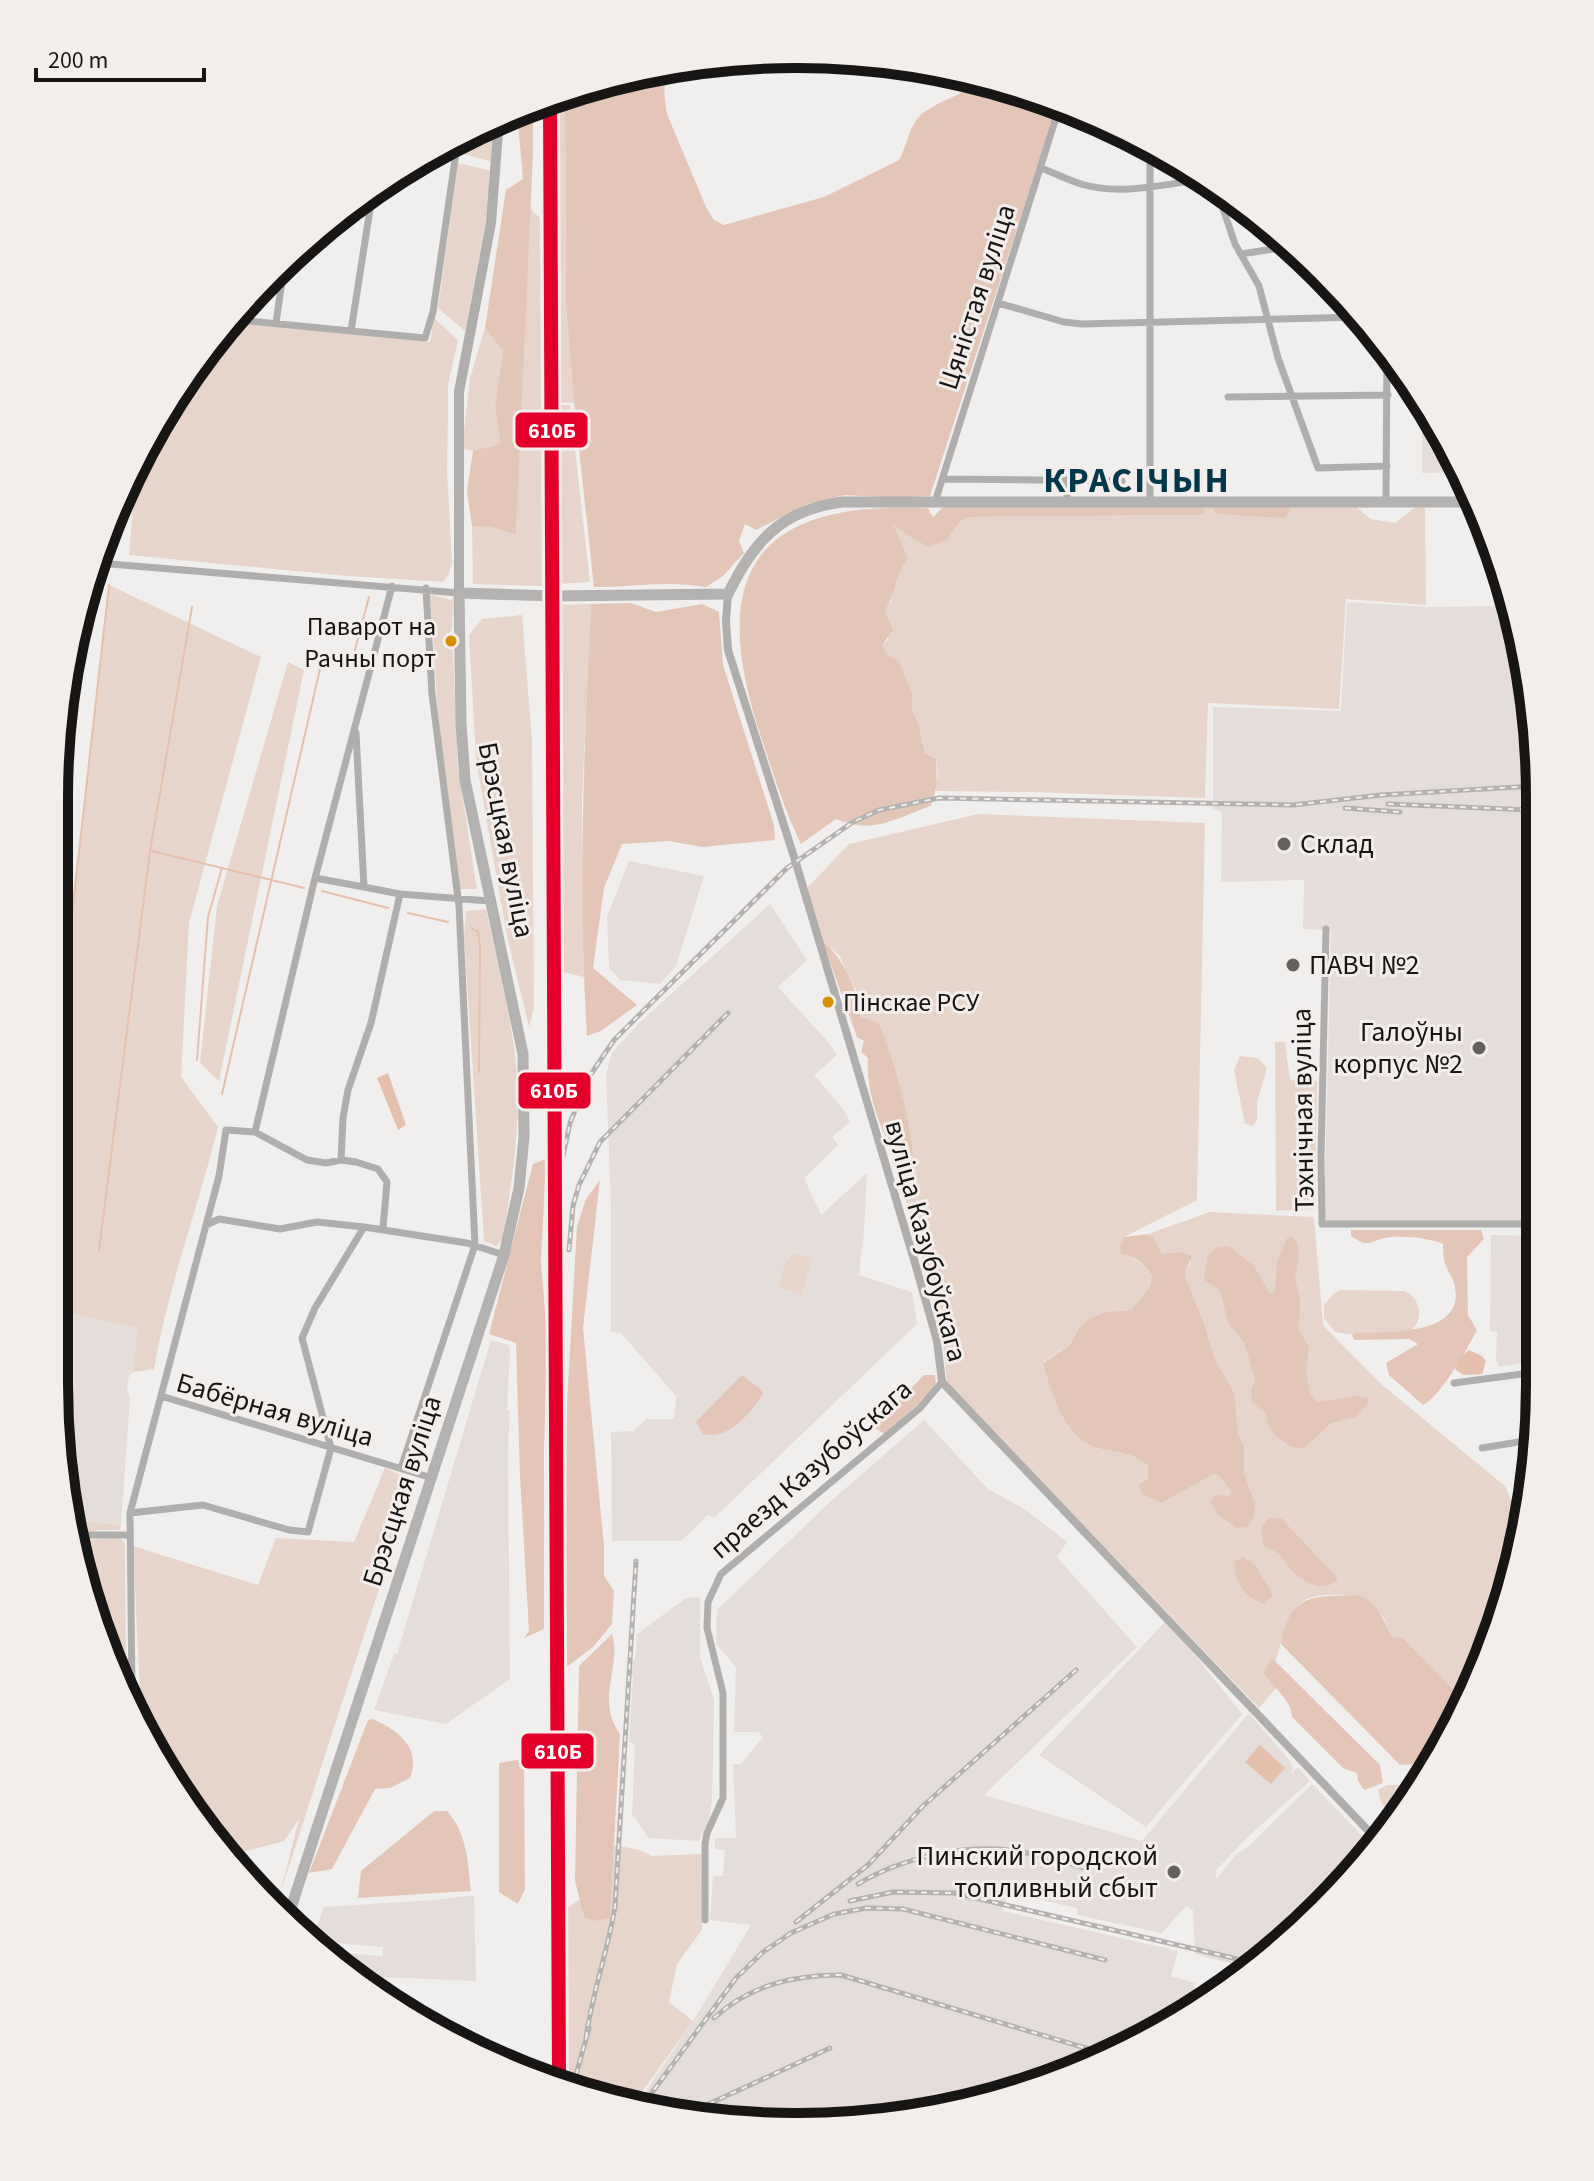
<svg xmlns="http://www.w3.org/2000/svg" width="1594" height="2181" font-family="'Source Sans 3',sans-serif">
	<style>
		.built { fill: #e5ddd9 }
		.green { fill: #e7d5cb }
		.forest { fill: #e3c6b7 }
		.water { fill: #e5c0ad }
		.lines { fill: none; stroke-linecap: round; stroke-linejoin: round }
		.stream { stroke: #e5c0ad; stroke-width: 2 }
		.minor { stroke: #b0aead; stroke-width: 7 }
		.tertiary { stroke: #b0aead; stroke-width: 8 }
		.secondary { stroke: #b0aeac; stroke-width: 10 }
		.primary { stroke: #b3b2b1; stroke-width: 11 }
		.rail-casing { stroke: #b3b2b1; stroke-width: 5 }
		.rail { stroke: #f3eeeb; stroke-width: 2; stroke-dasharray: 6; stroke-linecap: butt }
		.rail-1-casing { stroke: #f3eeeb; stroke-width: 20 }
		.rail-1 { stroke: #e4002b; stroke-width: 14 }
		.bus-dot { fill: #d69003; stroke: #f3eeeb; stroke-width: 3 }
		.poi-dot { fill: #646261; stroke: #f3eeeb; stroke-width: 3 }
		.labels { text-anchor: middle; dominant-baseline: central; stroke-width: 6; stroke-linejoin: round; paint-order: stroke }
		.bus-label { font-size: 26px; fill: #181615; stroke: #f3eeeb; text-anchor: end }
		.street-label { font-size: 28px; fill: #181615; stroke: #f3eeeb }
		.poi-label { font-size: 28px; fill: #181615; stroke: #f3eeeb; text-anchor: start }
		.district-label { font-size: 36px; font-weight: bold; letter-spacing: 2px; fill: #03374a; stroke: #f3eeeb }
		.rim { fill: none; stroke: #181615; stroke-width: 10 }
		.line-badge { stroke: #f3eeeb; stroke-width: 3 }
		.badge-label { font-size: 22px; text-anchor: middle; font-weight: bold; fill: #fff }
	</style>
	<rect width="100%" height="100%" fill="#f1efed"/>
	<path class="built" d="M 1422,406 L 1460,472 L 1422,473 Z
		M 1347,602 L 1429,607 L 1509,606 L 1534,700 L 1537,1170 L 1531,1170 L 1529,1221 L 1324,1222 L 1331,930 L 1303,929 L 1304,880 L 1221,882 L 1222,812 L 1213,809 L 1213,707 L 1341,711 Z
		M 629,861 L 704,876 L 676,966 L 660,984 L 620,980 L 609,968 L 607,917 Z
		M 770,904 L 807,960 L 778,987 L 829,1043 L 837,1055 L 814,1075 L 844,1110 L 850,1122 L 832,1137 L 838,1145 L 804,1178 L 821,1215 L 867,1173 L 864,1233 L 859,1275 L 912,1292 L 917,1324 L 714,1518 L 708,1515 L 681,1541 L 612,1541 L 611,1432 L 634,1431 L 646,1419 L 674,1419 L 676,1396 L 621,1333 L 611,1332 L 611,1206 L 606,1074 L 612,1053 L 638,1024 Z
		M 1491,1235 L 1537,1236 L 1538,1361 L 1499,1367 L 1496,1361 L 1497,1332 L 1490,1331 Z
		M 54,1310 L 137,1328 L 133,1372 L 129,1376 L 127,1390 L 130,1396 L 121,1525 L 72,1520 L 54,1384 Z
		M 491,1340 L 509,1345 L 510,1351 L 507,1410 L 510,1411 L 508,1449 L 510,1679 L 446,1724 L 374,1710 L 394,1654 L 397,1654 Z
		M 924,1420 L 988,1489 L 1026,1510 L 1067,1542 L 1057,1557 L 1137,1647 L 984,1795 L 1142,1841 L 1249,1713 L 1290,1761 L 1293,1768 L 1291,1773 L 1298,1767 L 1310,1781 L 1250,1835 L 1215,1871 L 1217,1879 L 1235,1855 L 1248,1847 L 1312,1784 L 1374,1848 L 1356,1874 L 1254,1969 L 1195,1954 L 1193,1910 L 1186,1906 L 1162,1933 L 1077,1915 L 1077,1908 L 1009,1893 L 1003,1911 L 1178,1951 L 1171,1976 L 1195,1983 L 1193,1990 L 1206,1993 L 1208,1986 L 1222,1989 L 1082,2070 L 894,2121 L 816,2118 L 796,2114 L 789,2115 L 794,2117 L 785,2117 L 785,2115 L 764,2116 L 653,2113 L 635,2107 L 693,2021 L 751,1925 L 710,1920 L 713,1876 L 723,1876 L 725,1850 L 715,1849 L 715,1838 L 736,1838 L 733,1764 L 741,1764 L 763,1737 L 758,1732 L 734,1732 L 736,1667 L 716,1644 L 717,1610 L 832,1500 Z
		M 700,1597 L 700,1657 L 714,1700 L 712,1802 L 708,1822 L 699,1841 L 648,1838 L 635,1817 L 632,1816 L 635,1745 L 629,1742 L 633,1676 L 631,1675 L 631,1661 L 635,1660 L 637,1634 L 686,1598 Z
		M 1167,1620 L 1242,1714 L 1146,1827 L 1039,1755 Z
		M 474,1895 L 476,1981 L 357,1976 L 320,1951 L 383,1956 L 383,1947 L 311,1941 L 324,1907 L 435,1900 Z"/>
	<path class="green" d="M 565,94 L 566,305 L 574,403 L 552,402 L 552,99 Z
		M 492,122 L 493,162 L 459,153 L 464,133 Z
		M 458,163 L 492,171 L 486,221 L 465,331 L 438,308 Z
		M 530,208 L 540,218 L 542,586 L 473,584 L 472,526 L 491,527 L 516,533 Z
		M 434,318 L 458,340 L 448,385 L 448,411 L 447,470 L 452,562 L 449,574 L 443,582 L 348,576 L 129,555 L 135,481 L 179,385 L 236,323 L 430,342 Z
		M 485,328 L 503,351 L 495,406 L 500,445 L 473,451 L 462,449 L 470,378 Z
		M 557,405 L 570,405 L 590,582 L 557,584 Z
		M 1204,505 L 1356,507 L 1371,519 L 1395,523 L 1418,505 L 1425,505 L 1426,605 L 1346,599 L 1339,709 L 1208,703 L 1205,798 L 1028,792 L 936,791 L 938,773 L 936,759 L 925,753 L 919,725 L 912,710 L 912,694 L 881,645 L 888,640 L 885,611 L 891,601 L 897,574 L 907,558 L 892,522 L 913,539 L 948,539 L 959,522 L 970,517 L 1199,515 L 1205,514 Z
		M 109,585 L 261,657 L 189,923 L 181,1077 L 218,1127 C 198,1208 168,1287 154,1369 L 133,1372 L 137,1328 L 54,1310 L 54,1074 Z
		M 430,595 L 453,600 L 452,629 L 447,637 L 453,651 L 458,768 L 477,889 L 459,889 L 440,743 Z
		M 591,604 L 582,800 L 584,977 L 563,972 L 557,605 Z
		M 522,615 L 532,740 L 534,1008 L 529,1027 L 507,936 L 476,760 L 469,635 L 482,619 Z
		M 288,662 L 304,670 L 219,1081 L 200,1063 L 217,906 Z
		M 978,814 L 1205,823 L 1197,1200 L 1124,1237 L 1130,1255 L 1150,1270 L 1152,1276 L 1149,1288 L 1131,1310 L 1106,1312 L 1079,1328 L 1069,1346 L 1043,1362 C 1052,1394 1063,1440 1101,1449 C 1118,1453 1135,1453 1148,1466 L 1148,1479 L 1144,1483 L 1162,1503 L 1213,1473 L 1219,1476 L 1231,1491 L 1216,1513 L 1236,1528 L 1255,1503 L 1244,1473 L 1244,1446 L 1238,1434 L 1235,1395 L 1230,1382 L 1215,1360 L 1204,1323 L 1186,1279 L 1185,1273 L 1191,1262 L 1180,1252 L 1162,1255 L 1153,1238 L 1148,1234 L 1210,1212 L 1314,1217 L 1323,1325 L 1381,1384 L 1505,1486 L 1521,1523 L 1501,1622 L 1465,1701 L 1403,1638 L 1391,1636 L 1383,1616 L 1359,1595 C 1345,1596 1327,1593 1313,1597 C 1286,1604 1283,1639 1276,1661 L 1270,1657 L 1267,1679 L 1277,1687 L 1259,1708 L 947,1383 L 941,1322 L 892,1152 L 902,1163 L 861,1017 L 858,995 L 848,974 L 839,955 L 822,940 L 807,888 L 849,844 Z
		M 486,909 C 496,957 509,1006 515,1055 C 523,1117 512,1178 503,1239 L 496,1246 L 484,1241 L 464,937 L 466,911 Z
		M 1275,1042 L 1285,1042 L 1290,1080 L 1317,1081 L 1315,1209 L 1276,1211 Z
		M 1240,1056 L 1258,1058 L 1267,1068 L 1257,1102 L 1257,1120 L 1253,1126 L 1245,1124 L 1234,1070 Z
		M 795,1253 L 812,1258 L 802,1295 L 779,1287 C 781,1275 784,1259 795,1253 Z
		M 1340,1290 L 1404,1291 C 1413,1295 1417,1300 1419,1310 C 1420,1318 1417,1326 1410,1331 C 1401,1338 1346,1335 1335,1332 L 1324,1318 L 1324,1305 L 1334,1293 Z
		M 385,1468 L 414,1481 L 280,1894 L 299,1819 L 284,1841 L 231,1855 L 179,1796 L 141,1713 L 133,1546 L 258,1585 L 276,1538 L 354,1542 Z
		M 72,1520 L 121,1525 L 119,1530 L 99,1530 L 74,1536 Z
		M 119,1538 L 125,1543 L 126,1679 L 79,1577 L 75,1544 L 88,1540 Z
		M 1387,1785 L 1400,1785 L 1411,1790 L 1412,1796 L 1397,1814 C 1384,1810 1380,1803 1378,1790 Z
		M 614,1845 L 639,1850 L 652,1856 L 701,1854 L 702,1930 L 677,1964 L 669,2002 L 693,2021 L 632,2106 L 567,2084 L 567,1908 L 580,1899 L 584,1917 L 610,1917 Z"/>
	<path class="forest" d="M 668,69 C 663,84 664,98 667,114 L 706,207 L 714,220 L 724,225 L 824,197 L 899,160 C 907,146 908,130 918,118 C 930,103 962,97 979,80 L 1035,93 L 1058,103 L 930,496 L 896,498 L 845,495 L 807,504 L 756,530 L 745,524 L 739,541 L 744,553 L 723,576 L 706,587 C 668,580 632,587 594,587 L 574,403 L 566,305 L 565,94 L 604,79 Z
		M 533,106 L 533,154 L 516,534 L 491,527 L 472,526 L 467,491 L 473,451 L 500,444 L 495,406 L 503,351 L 485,328 L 506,190 L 523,179 L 517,112 Z
		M 1204,505 L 1205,514 L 1199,515 L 970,517 L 959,522 L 948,539 L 930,547 L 913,539 L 893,524 L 908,558 C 893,578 897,592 885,611 L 893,630 L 882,645 L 887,655 L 899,661 L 912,694 L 912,710 L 919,725 L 925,753 L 936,759 L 937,785 L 931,806 C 895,818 874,835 836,819 L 801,844 C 785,811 774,776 762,740 C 707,577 750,500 928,508 L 933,517 L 944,506 Z
		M 1215,505 L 1287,506 L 1290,512 L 1285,518 L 1217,514 L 1213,509 Z
		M 631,603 L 656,612 L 702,604 L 719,612 L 723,665 L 774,825 L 775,840 L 703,847 L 668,841 L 622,844 L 604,888 L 593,968 L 637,1005 L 601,1031 L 587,1036 C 578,892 584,748 591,604 Z
		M 822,940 C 845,961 856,986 861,1017 L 879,1023 C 895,1065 908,1109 913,1154 L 902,1163 C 882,1140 865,1089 868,1058 L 861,1052 L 864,1041 L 857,1037 Z
		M 546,1159 L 541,1262 L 547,1337 L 544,1451 L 544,1629 L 524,1638 L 529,1631 L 520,1476 L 516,1343 L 489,1334 L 533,1164 Z
		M 600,1180 L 583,1328 L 604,1546 L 604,1576 L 614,1591 L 612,1624 L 593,1647 L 565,1668 L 567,1403 L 577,1226 L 586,1199 Z
		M 1351,1230 L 1481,1230 L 1484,1239 L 1467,1257 L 1468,1315 L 1477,1330 C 1467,1349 1441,1396 1423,1405 L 1389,1375 L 1386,1363 L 1418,1344 L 1409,1339 L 1354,1340 L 1352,1335 L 1354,1333 C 1384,1332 1465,1337 1455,1287 C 1454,1278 1447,1271 1445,1263 C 1443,1257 1443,1250 1443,1244 C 1428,1238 1402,1235 1385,1238 C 1367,1242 1369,1248 1351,1236 Z
		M 1148,1234 L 1153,1237 L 1162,1254 L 1180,1252 L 1192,1256 L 1185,1273 L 1186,1279 L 1204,1323 L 1215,1360 L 1230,1383 L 1235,1395 L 1238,1434 L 1244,1446 L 1244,1473 L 1255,1503 L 1254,1516 L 1248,1527 L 1236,1528 L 1216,1513 L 1211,1501 L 1215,1495 L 1228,1496 L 1231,1491 L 1219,1476 L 1213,1474 L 1162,1503 L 1142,1494 L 1138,1485 L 1148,1479 L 1148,1466 C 1135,1453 1119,1453 1101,1449 C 1063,1440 1052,1394 1043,1363 L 1069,1346 L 1079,1328 L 1089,1319 L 1106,1312 L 1131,1310 L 1149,1288 L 1152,1276 C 1147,1265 1134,1255 1122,1254 L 1120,1248 L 1124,1237 Z
		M 1293,1237 L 1297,1242 L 1299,1254 L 1295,1279 L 1300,1298 L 1299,1330 L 1309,1347 L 1306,1373 L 1310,1393 L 1318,1402 L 1355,1396 L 1367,1397 L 1369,1403 L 1355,1417 L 1331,1423 L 1304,1448 L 1291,1447 L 1276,1436 L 1268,1426 L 1266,1414 L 1252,1402 L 1251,1390 L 1255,1379 L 1244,1342 L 1228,1323 L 1220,1290 L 1204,1280 L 1208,1255 L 1217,1247 L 1229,1246 L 1254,1266 L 1270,1294 L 1275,1292 L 1277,1262 L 1287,1238 Z
		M 742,1375 L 762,1390 L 763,1394 C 751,1413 727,1441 703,1434 L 696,1422 Z
		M 924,1375 L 935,1375 L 936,1383 L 928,1396 L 884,1434 L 873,1427 Z
		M 1269,1518 L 1281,1518 L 1338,1579 C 1325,1594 1304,1583 1292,1571 C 1287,1567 1285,1560 1280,1555 C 1276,1551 1268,1549 1263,1546 L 1261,1527 Z
		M 1243,1557 L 1255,1565 L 1273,1595 L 1264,1604 C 1244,1597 1235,1583 1234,1562 Z
		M 1359,1595 C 1377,1604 1383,1617 1391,1636 L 1403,1638 L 1465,1701 L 1441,1755 L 1421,1783 L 1418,1779 L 1418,1764 L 1400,1765 L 1281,1644 C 1291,1591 1314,1597 1359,1595 Z
		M 612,1634 C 622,1667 595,1700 620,1734 L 610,1918 L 596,1921 L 584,1917 L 575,1881 L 579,1666 Z
		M 1271,1657 L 1380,1765 L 1383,1783 L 1364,1790 L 1358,1781 L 1357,1773 L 1343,1768 L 1292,1717 C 1291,1699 1274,1688 1264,1674 Z
		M 373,1719 C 397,1730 422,1747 410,1778 L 390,1788 L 375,1789 L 332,1869 L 309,1873 L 368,1720 Z
		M 524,1759 L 525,1889 L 518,1904 L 499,1892 L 499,1763 Z
		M 434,1811 L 447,1811 C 467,1833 468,1862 471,1891 L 358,1898 L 361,1871 Z"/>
	<path class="water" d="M 388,1073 L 406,1125 L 398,1130 L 377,1078 Z
		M 1469,1350 L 1482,1356 L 1486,1361 L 1482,1374 L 1463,1375 L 1455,1369 L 1461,1356 Z
		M 1260,1745 L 1285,1768 L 1271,1784 L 1245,1762 Z"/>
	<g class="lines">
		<path class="stream" d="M 115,542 L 117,521
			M 152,851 L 304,888
			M 322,891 L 388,908
			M 408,913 L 448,922
			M 471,928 L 478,932 L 480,947 L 479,1072
			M 197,1060 L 208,917 L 222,868
			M 54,1074 L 109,585
			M 222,1094 L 320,669 L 354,654 L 369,597
			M 99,1250 L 150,851 L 192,607"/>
		<path class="minor" d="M 1150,145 L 1150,500
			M 1041,168 C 1054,173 1068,180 1081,184 C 1121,196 1165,184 1205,179
			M 1216,188 L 1235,244 L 1259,286 L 1278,358 L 1318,468 L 1387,466
			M 373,190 L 351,331 L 425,338 L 433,312 L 456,153 L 455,139
			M 1241,254 L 1294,246
			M 998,303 L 1064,322 L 1082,324 L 1361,317
			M 239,320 L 351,331
			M 276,323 L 283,274
			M 1228,397 L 1388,395
			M 943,479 L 1122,481
			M 1067,479 L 1067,502
			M 935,502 L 1060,105
			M 1386,502 L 1387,346
			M 98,563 L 459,593
			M 356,733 L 364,887 L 400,894 L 489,901
			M 315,878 L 364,887
			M 1326,929 L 1321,1157 L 1322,1224 L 1537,1224
			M 255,1132 L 307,1160 L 326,1163 L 341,1160 L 356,1162 L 378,1169 L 387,1182 L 383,1228
			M 341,1160 L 343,1118 L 348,1090 L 371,1023 L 400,894
			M 206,1225 L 219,1219 L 280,1229 L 317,1222 L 364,1227
			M 1454,1383 L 1538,1372
			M 161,1396 L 432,1478
			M 1482,1448 L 1537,1439
			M 401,1468 L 475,1245 L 459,906 L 432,694 L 426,588
			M 130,1513 L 203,1505 L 289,1530 L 308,1532 L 331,1448 L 302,1338 L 315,1308 L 364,1227 L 467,1243 L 504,1255
			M 75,1540 L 87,1535 L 130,1535
			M 132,1693 L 130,1513 L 219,1176 L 226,1130 L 255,1132 L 314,882 L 392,586
			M 705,1920 L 705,1844 L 707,1833 L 723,1798 L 723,1693 L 707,1628 L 708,1602 L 721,1574 L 920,1408 L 942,1382"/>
		<path class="tertiary" d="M 728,594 L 726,621 L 728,650 L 795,860 L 915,1263 L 937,1341 L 942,1382 L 1379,1842"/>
		<path class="secondary" d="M 459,593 L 459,392 L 491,223 L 499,119"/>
		<path class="primary" d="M 287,1920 L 504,1255 L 519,1188 L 524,1137 L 523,1054 L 465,780 L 461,723 L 459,593 L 553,596 L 728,594 C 753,542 781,510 842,502 L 1477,502"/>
		<g class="rail-casing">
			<path id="rail" d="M 1388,804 L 1534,810
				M 1345,808 L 1400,812
				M 569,1250 L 573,1206 L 579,1185 L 600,1142 L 728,1013
				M 560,1350 L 563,2082
				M 560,1360 L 559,1190 L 562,1161 L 570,1123 L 587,1080 L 614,1040 L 787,868 L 853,822 L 879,810 L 939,798 L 1293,805 L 1381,795 L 1534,786
				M 858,1884 C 903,1857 969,1842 1022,1852 C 1044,1856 1067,1863 1089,1869
				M 850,1901 L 893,1892 L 954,1893 L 1259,1964
				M 796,1922 L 868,1865 L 923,1806 L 1076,1670
				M 714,2018 C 750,1985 794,1975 841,1975 L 1109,2055
				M 586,2038 C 592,1993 608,1951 615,1906 L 636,1561
				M 573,2086 L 589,2028
				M 640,2109 L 736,1978 L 763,1952 L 791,1933 L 834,1914 L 867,1908 L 903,1909 L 1105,1960
				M 687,2114 L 830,2048
				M 733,2115 C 772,2107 808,2113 847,2119"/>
		</g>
		<use href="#rail" class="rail"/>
		<g class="rail-1-casing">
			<path id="rail-1" d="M 550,100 L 559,2081"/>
		</g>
		<use href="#rail-1" class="rail-1"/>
	</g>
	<g class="bus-dot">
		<circle cx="451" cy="641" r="7"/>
		<circle cx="828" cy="1002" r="7"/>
	</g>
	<g class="poi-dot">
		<circle cx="1284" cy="844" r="8"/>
		<circle cx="1293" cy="965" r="8"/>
		<circle cx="1479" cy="1048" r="8"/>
		<circle cx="1174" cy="1872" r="8"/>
	</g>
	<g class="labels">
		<g class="bus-label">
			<text x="436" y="626">Паварот на<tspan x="436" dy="32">Рачны порт</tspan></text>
			<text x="843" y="1002" text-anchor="start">Пінскае РСУ</text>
		</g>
		<g class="street-label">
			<text transform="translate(977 297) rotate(-72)">Цяністая вуліца</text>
			<text transform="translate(506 840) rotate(79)">Брэсцкая вуліца</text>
			<text transform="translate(1303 1110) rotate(-91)">Тэхнічная вуліца</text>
			<text transform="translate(926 1241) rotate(75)">вуліца Казубоўскага</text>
			<text transform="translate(275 1410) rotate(16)">Бабёрная вуліца</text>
			<text transform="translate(811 1469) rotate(-41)">праезд Казубоўскага</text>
			<text transform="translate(402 1491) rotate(-72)">Брэсцкая вуліца</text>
		</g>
		<g class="poi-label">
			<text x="1300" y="844">Склад</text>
			<text x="1309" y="965">ПАВЧ №2</text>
			<text x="1463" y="1032" text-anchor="end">Галоўны<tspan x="1463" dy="32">корпус №2</tspan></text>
			<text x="1158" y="1856" text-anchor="end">Пинский городской<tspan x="1158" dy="32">топливный сбыт</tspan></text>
		</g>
		<g class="district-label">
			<text x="1137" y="480">КРАСІЧЫН</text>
		</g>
	</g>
	<path d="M0 0H1594V2181H0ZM797 68H797A729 729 0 0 1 1526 797V1384A729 729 0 0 1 797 2113H797A729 729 0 0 1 68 1384V797A729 729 0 0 1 797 68Z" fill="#f3eeeb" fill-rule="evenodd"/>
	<path class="rim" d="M797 68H797A729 729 0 0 1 1526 797V1384A729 729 0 0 1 797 2113H797A729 729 0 0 1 68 1384V797A729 729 0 0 1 797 68Z"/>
	<g class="line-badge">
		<rect x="514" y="411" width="75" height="38" rx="8" fill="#e4002b"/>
		<rect x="517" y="1071" width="75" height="39" rx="8" fill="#e4002b"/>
		<rect x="520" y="1732" width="75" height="38" rx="8" fill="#e4002b"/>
	</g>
	<g class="badge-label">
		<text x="552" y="438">610Б</text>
		<text x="554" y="1098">610Б</text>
		<text x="558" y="1759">610Б</text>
	</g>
	<path d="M36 68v12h168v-12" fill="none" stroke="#181615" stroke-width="4"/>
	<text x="48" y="68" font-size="24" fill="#181615" stroke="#f3eeeb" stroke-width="6" paint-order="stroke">200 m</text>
</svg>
